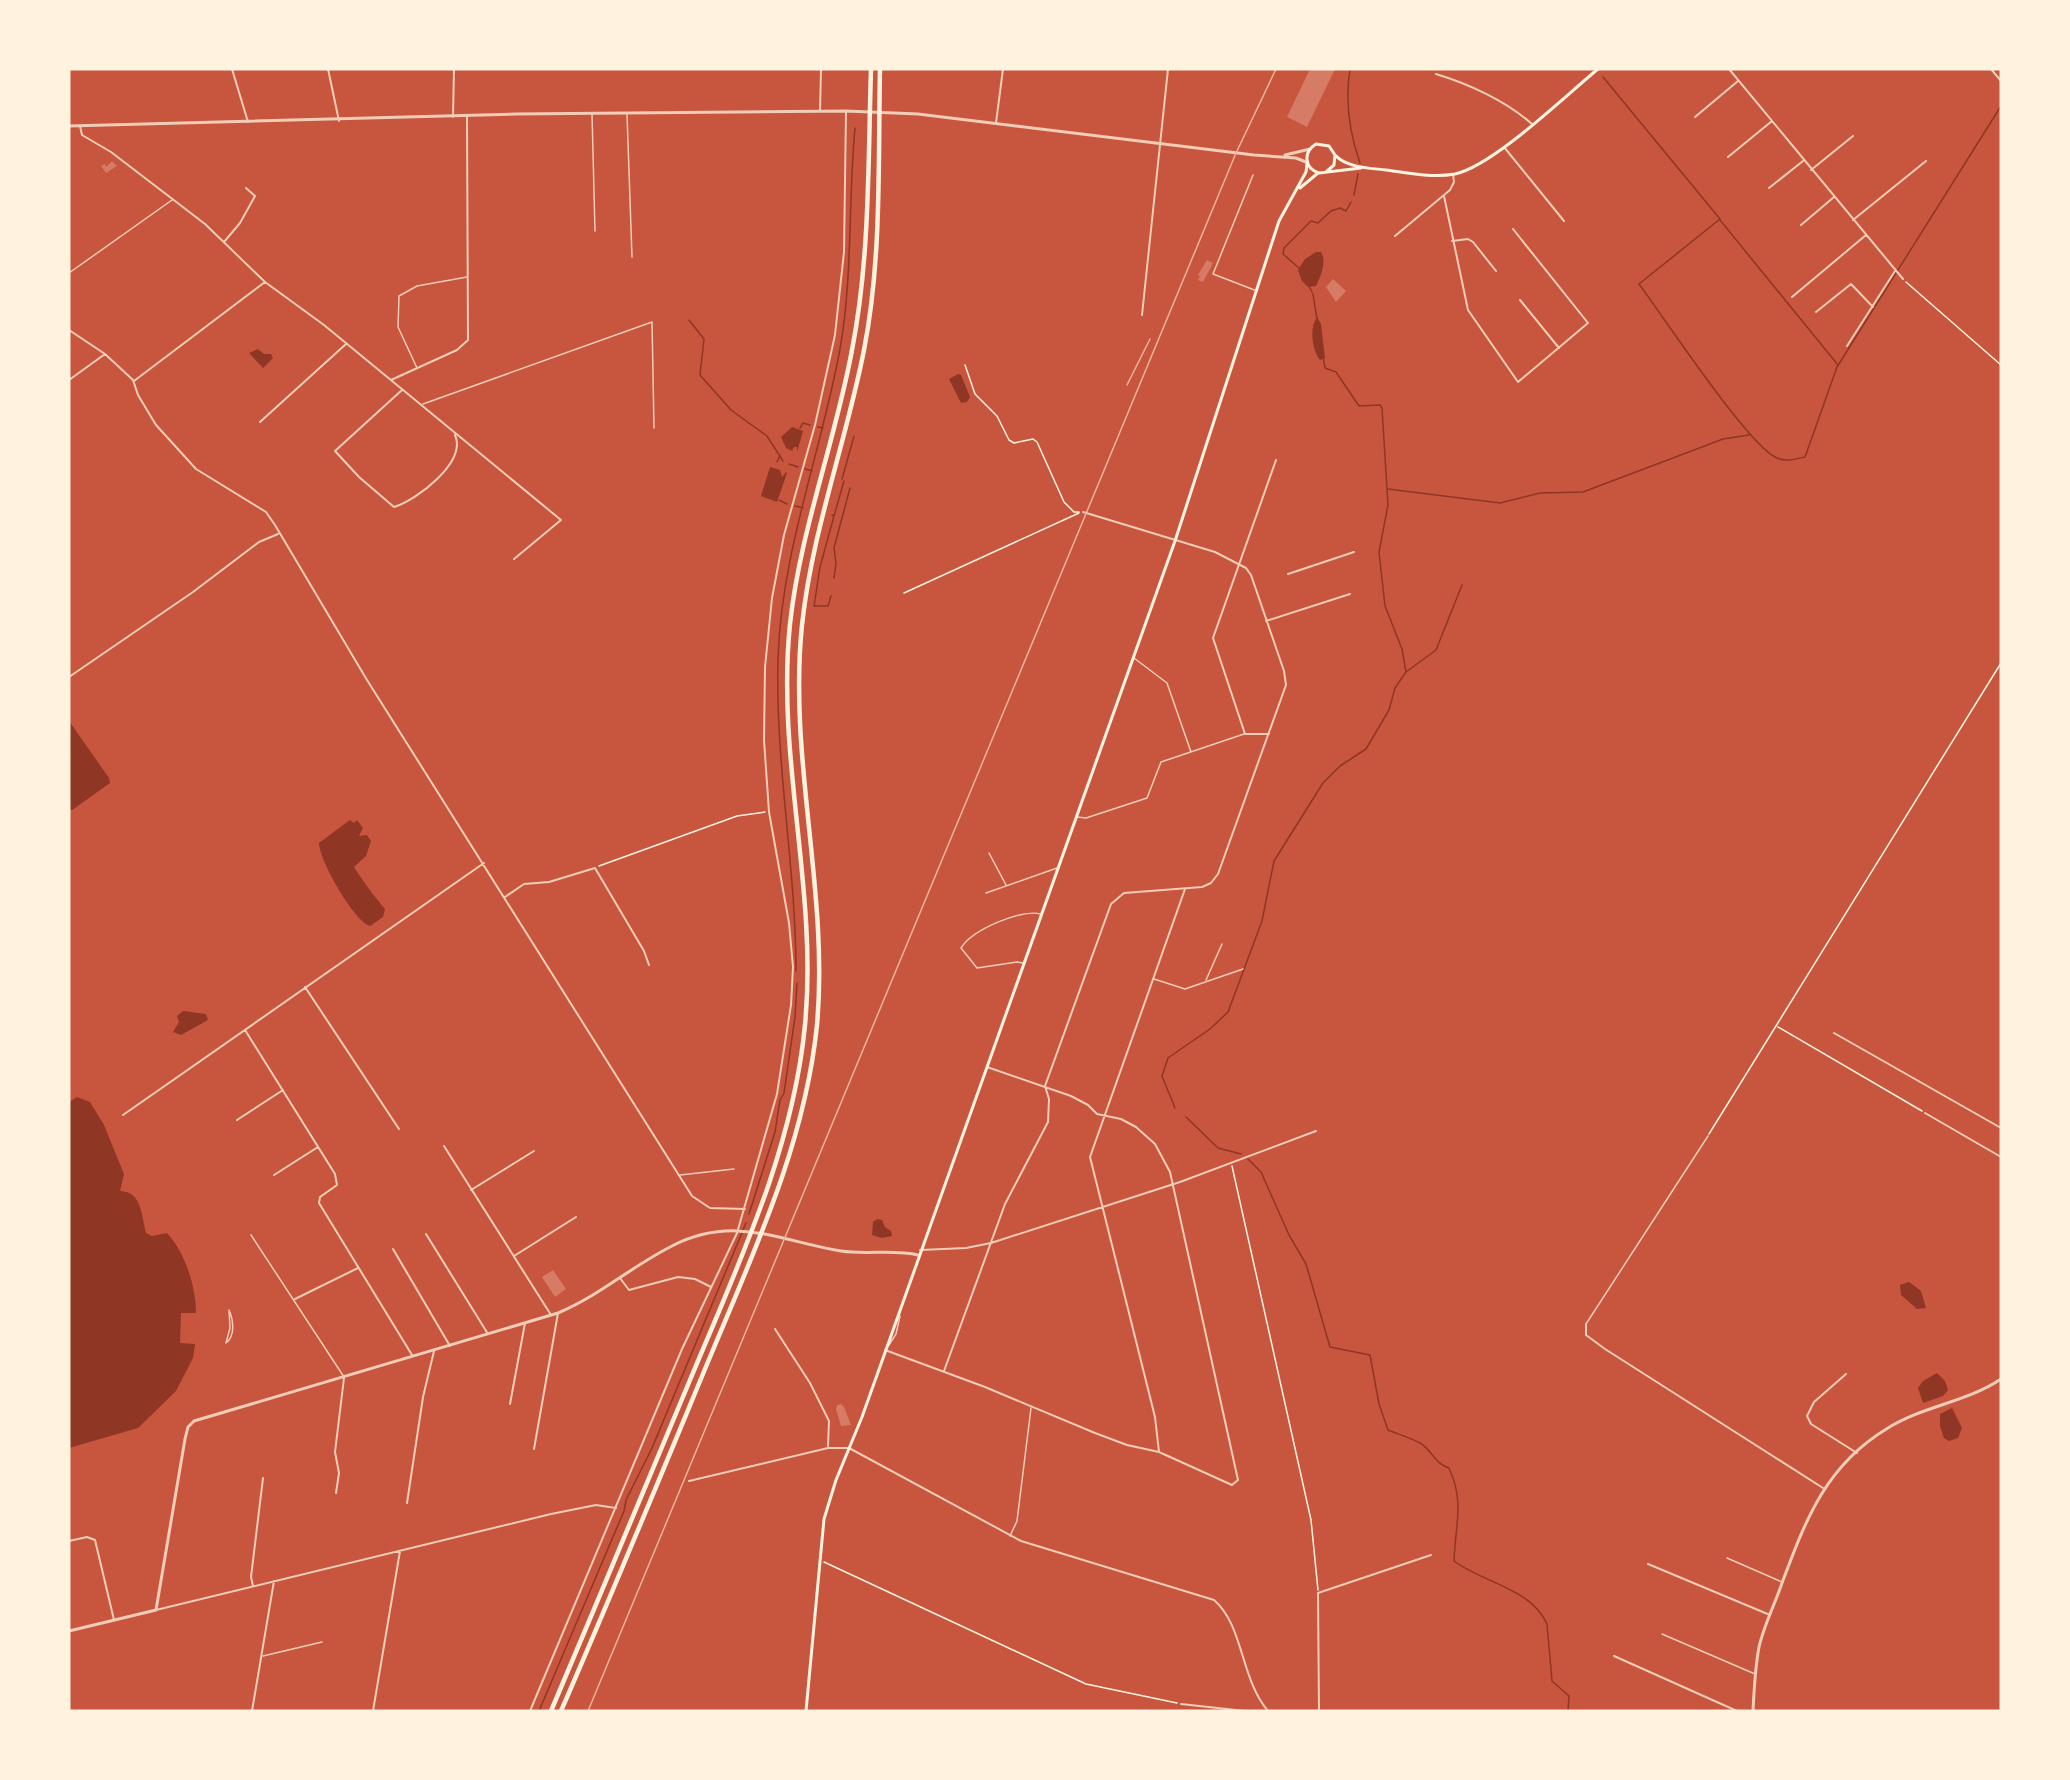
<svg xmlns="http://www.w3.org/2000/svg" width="2070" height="1780" font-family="Jost,sans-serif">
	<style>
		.water { fill: #8f3625 }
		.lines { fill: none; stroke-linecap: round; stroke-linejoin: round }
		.stream { stroke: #8f3625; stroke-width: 1.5 }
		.building { fill: #d67c66 }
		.path { stroke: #fff3e0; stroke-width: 1.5 }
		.service { stroke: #f1ccb7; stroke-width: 1.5 }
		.pedestrian { stroke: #f1ccb7; stroke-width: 1.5 }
		.minor { stroke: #f1ccb7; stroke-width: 2 }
		.tertiary { stroke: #f1ccb7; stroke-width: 3 }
		.secondary { stroke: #fff3e0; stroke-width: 3 }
		.motorway { stroke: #fff3e0; stroke-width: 4.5 }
		.rail { stroke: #e9b49f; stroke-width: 1.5 }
	</style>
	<rect width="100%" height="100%" fill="#c8553d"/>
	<path class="water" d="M 1316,252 L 1321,252 C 1327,261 1321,276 1316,286 L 1308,287 L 1302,281 L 1298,270 L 1305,259 Z
		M 1317,317 L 1321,324 L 1325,358 L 1320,360 C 1312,349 1309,328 1317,317 Z
		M 258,349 L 264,354 L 271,354 L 273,358 L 263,368 L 249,353 Z
		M 958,374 L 961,375 L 970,397 L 967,402 L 961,403 L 949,379 Z
		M 792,427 L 803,431 L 797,452 L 797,447 L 794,447 L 792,451 L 786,448 L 781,437 Z
		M 770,467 L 780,470 L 782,477 L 786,472 L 787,473 L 777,502 L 761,496 Z
		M 69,721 L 109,778 L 110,783 L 72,810 L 69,809 Z
		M 350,820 L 354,823 L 357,820 L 363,828 L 359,836 L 367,835 L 371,841 L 366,856 L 354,867 C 362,880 374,896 385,909 L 383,917 L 370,926 C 354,921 319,860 319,843 Z
		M 183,1011 L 206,1014 L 208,1020 L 181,1035 L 173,1032 L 179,1022 L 177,1016 Z
		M 77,1097 L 90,1102 L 104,1125 L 124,1174 L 120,1191 C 142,1192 141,1214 146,1233 L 152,1236 L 167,1233 C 185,1252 196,1287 196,1313 L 181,1313 L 180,1343 L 195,1344 L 193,1358 L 176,1391 L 138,1428 L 69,1448 L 69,1102 Z
		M 877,1219 L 882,1220 L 885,1227 L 891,1231 L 892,1236 L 882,1238 L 872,1235 L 873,1222 Z
		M 1909,1282 L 1921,1291 L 1926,1308 L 1917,1309 L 1901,1295 L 1900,1285 Z
		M 1937,1373 L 1945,1381 L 1948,1390 L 1943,1396 L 1923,1403 L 1918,1388 L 1923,1381 Z
		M 1952,1408 L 1962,1428 L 1958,1438 L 1949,1441 L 1944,1438 L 1940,1426 L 1940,1414 Z"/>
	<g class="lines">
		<path class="stream" d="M 1350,69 C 1345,101 1349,132 1360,163
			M 1603,77 L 1720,219 L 1639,284 C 1663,316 1749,447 1777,458 C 1786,462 1796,459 1805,457 L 1837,367 L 2001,106
			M 1354,195 L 1358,174
			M 1720,220 L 1838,365
			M 1300,269 L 1283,254 L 1284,248 L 1311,221 L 1318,223 L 1331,211 L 1340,208 L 1346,211 L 1351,202
			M 1309,286 L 1312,292
			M 1313,294 L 1317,319
			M 689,320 L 704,339 L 700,375 L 731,410 L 767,436 L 783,461
			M 818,427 L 823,428
			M 800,428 L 803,423 L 810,425
			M 777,462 L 780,455
			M 789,464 L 798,467
			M 805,469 L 812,471
			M 842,479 L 854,436
			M 1388,489 L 1500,503 L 1540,493 L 1583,492 L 1723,439 L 1749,435
			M 779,500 L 787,504
			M 795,506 L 803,508
			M 832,515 L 834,516 L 844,481
			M 834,578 L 836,563 L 834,548 L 850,488
			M 831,596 L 828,606 L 814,606 L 820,567 L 834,516
			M 1406,672 L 1436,650 L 1462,585
			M 796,971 C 796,867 775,764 778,659 C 781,553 821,453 840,349 C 853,275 848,202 855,128
			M 1175,1108 L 1162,1076 L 1168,1058 L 1210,1029 L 1228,1012 L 1262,921 L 1274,861 L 1323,783 L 1340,766 L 1366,749 L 1389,710 L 1395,688 L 1406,672 L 1402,649 L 1385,606 L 1379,552 L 1388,505 L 1382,408 L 1380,405 L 1359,406 L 1336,372 L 1325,368 L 1323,356
			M 1186,1117 L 1218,1148 L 1241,1154
			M 1248,1159 L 1261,1172 L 1289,1235 L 1306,1264 L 1330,1347 L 1370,1355 L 1379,1404 L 1388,1430 C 1398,1434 1410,1438 1420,1443 C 1432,1450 1435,1464 1449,1468 C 1465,1502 1455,1526 1454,1561 C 1483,1583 1531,1588 1547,1624 L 1552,1681 L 1569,1696 L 1568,1711
			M 749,1214 L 775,1132 L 780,1100 L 784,1093 L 795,1017 L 797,983
			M 539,1711 L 624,1511 L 626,1500 L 652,1448 L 746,1223"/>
	</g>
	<path class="building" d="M 1310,69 L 1335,69 L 1307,127 L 1287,117 Z
		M 112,161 L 117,166 L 106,173 L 101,166 L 105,164 L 106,167 Z
		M 1207,260 L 1213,263 L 1203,282 L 1198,280 L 1200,276 L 1198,275 Z
		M 1333,279 L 1346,291 L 1336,302 L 1326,287 Z
		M 553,1270 L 566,1289 L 555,1297 L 542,1277 Z
		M 841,1404 L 844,1407 L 851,1425 L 841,1426 L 836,1409 L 837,1405 Z"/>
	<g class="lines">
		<path class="path" d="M 1906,282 L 2001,365
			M 965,365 L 975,394 L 997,416 L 1009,440 L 1014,443 L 1033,439 L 1037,442 L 1064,502 L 1074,512 L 1079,512
			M 904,593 L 1079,513
			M 599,866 L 737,816 L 765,812
			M 1778,1027 L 1922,1111
			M 1709,1134 L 2001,663
			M 1232,1166 L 1311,1520 L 1318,1590
			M 824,1562 L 1086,1684 L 1177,1703"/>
		<path class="service" d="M 592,114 L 595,231
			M 627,114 L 632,257
			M 1253,175 L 1213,274 L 1257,291
			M 69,273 L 172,200
			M 417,368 L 398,327 L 399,296 L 417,286 L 467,277
			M 423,404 L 652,322 L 654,428
			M 1134,658 L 1167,683 L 1191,752
			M 1077,817 L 1086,818 L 1147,798 L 1161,762 L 1244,734
			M 989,853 L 1006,885
			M 986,893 L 1057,868
			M 1023,963 L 1017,962 L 977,968 L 961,948 C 972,930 1020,909 1041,914
			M 1154,979 L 1185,989 L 1243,969
			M 1206,980 L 1222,944
			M 680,1175 L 734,1169
			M 251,1235 L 344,1377
			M 1586,1324 L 1708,1136
			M 889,1345 L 896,1334 L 900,1316
			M 1010,1536 L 1017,1521 L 1031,1408
			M 1727,1558 L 1782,1582
			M 1662,1634 L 1755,1674
			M 263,1656 L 322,1642"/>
		<path class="pedestrian" d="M 229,1310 C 233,1319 236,1335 226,1343 L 230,1328 Z"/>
		<path class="minor" d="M 232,69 L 248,122
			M 328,69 L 339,121
			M 1729,69 L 1903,279
			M 1991,69 L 2001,81
			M 1436,74 C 1469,84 1506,101 1532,124
			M 820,111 L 821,69
			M 453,117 L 454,69
			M 1695,117 L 1738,81
			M 996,123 L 1003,69
			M 80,126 L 82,135 L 111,152 L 205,224 L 265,282 L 324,325 L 561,520 L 514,559
			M 1504,147 L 1564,221
			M 1728,157 L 1772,121
			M 1811,170 L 1853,136
			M 1769,188 L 1803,161
			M 1444,196 L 1468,310 L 1518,382 L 1588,323 L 1513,229
			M 1853,220 L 1926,161
			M 1801,225 L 1834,197
			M 1395,236 L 1450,190 L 1454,182 L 1453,174
			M 1452,241 L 1468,239 L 1473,242 L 1496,271
			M 224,242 L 240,223 L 255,196 L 246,188
			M 1792,297 L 1866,235
			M 1520,300 L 1559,348
			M 1816,312 L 1851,284 L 1873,307
			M 1142,315 L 1168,69
			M 69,330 L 105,354 L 133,380 L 138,395 L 156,425 L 196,469 L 266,512 L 275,525 L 367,680 L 692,1196 L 710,1208 L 745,1209
			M 1847,346 L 1895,271
			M 69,380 L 105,354
			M 391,380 L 457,350 L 468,340 L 467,116
			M 134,381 L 265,282
			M 402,390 L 335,451 L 359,477 L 394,507 C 417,500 467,462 455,435
			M 260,422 L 346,344
			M 1288,574 L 1354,552
			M 1266,621 L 1350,594
			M 69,677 L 193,592 L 259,542 L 278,534
			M 1269,734 L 1245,734 L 1213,638 L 1276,460
			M 505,897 L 524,884 L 549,882 L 595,868 L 644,951 L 649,965
			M 305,987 L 399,1129
			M 245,1030 L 335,1174 L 337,1185 L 320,1197 L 319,1203 L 412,1355
			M 1834,1033 L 2001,1128
			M 1925,1113 L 2001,1157
			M 123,1115 L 484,863
			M 237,1120 L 283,1090
			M 444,1146 L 551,1315
			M 274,1175 L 318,1147
			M 471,1190 L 534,1151
			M 426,1234 L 488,1334
			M 393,1249 L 450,1346
			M 920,1250 L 966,1248 L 991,1243 L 1180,1182 L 1316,1131
			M 514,1256 L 576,1217
			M 620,1278 L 629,1290 L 678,1277 L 695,1279 L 711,1287
			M 295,1299 L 358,1268
			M 1586,1324 L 1586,1335 L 1605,1349 L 1823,1488
			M 775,1329 L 810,1383 L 829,1421 L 828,1446
			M 885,1350 L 985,1387 L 1095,1433 L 1127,1445 L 1159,1452 L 1232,1485 L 1238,1480 L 1170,1172 L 1155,1144 L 1136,1127 L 1121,1119 L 1097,1114 L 1088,1105 L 1071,1096 L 987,1067
			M 944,1371 L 1005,1204 L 1048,1122 L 1049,1099 L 1045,1086 L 1111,904 L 1124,893 L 1202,887 L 1211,883 L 1218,874 L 1286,685 L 1284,671 L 1251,575 L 1246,568 L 1215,552 L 1083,512
			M 1846,1374 L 1814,1402 L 1807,1416 L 1811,1424 L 1857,1453
			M 510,1404 L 525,1323
			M 534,1449 L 558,1313
			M 1159,1452 L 1155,1417 L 1090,1157 L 1185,889
			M 689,1481 L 828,1448 L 849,1448 L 1021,1541 L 1214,1600 C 1244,1626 1240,1678 1268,1711
			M 336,1493 L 339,1473 L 335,1452 L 344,1378
			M 407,1503 L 423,1397 L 434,1351
			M 69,1541 L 87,1537 L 95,1540 L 114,1620
			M 1648,1564 L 1770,1615
			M 253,1586 L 251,1577 L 263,1478
			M 156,1610 L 551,1514 L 596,1505 L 616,1508
			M 1614,1656 L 1737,1711
			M 1181,1704 L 1245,1711
			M 252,1711 L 274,1581
			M 373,1711 L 400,1551
			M 530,1711 L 682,1349 L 737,1233 L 777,1094 L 791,1005 L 793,967 L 789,923 L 769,812 L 764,740 L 765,667 L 772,598 L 784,535 L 815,425 L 835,335 L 844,252 L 846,111
			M 1319,1711 L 1318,1593 L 1431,1555"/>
		<path class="tertiary" d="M 69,126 L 516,114 L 846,111 L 918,114 L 1254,155 L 1296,158 L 1306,162
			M 1285,155 L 1310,149
			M 69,1631 L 156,1610 L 185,1439 L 188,1427 L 194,1421 L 558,1313 C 599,1296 632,1266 672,1246 C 734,1214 780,1241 841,1251 C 866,1255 894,1249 918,1255
			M 1753,1711 C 1754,1690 1755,1668 1759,1647 C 1764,1625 1775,1604 1782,1583 C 1806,1519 1826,1465 1888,1428 C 1923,1406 1967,1402 2001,1379"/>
		<path class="secondary" d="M 1335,155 C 1347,168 1370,168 1386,170 C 1409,173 1432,178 1455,174 C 1493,166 1565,96 1598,69
			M 1326,172 L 1334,165 L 1335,155 L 1329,146 L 1316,144 C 1303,152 1304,168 1319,173 L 1361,168
			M 1300,188 L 1318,173
			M 806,1711 L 824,1519 L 836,1480 L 862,1417 L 1175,541 L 1279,221 L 1306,172 L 1307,164"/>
		<path class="motorway" d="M 551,1711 C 598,1601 643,1491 690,1380 C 738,1265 793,1150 805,1025 C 818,890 776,759 790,624 C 800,531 835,442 852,350 C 870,258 868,163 871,69
			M 561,1711 C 612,1594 661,1475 710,1357 C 755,1249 805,1143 817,1025 C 829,891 788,759 802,625 C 812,531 846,442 864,350 C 882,258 878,162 880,69"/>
		<path class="rail" d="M 1127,385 L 1150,339
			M 588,1711 L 1236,153 L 1276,69"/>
	</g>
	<rect width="2070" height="1780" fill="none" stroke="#fff3e0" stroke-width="141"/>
</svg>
